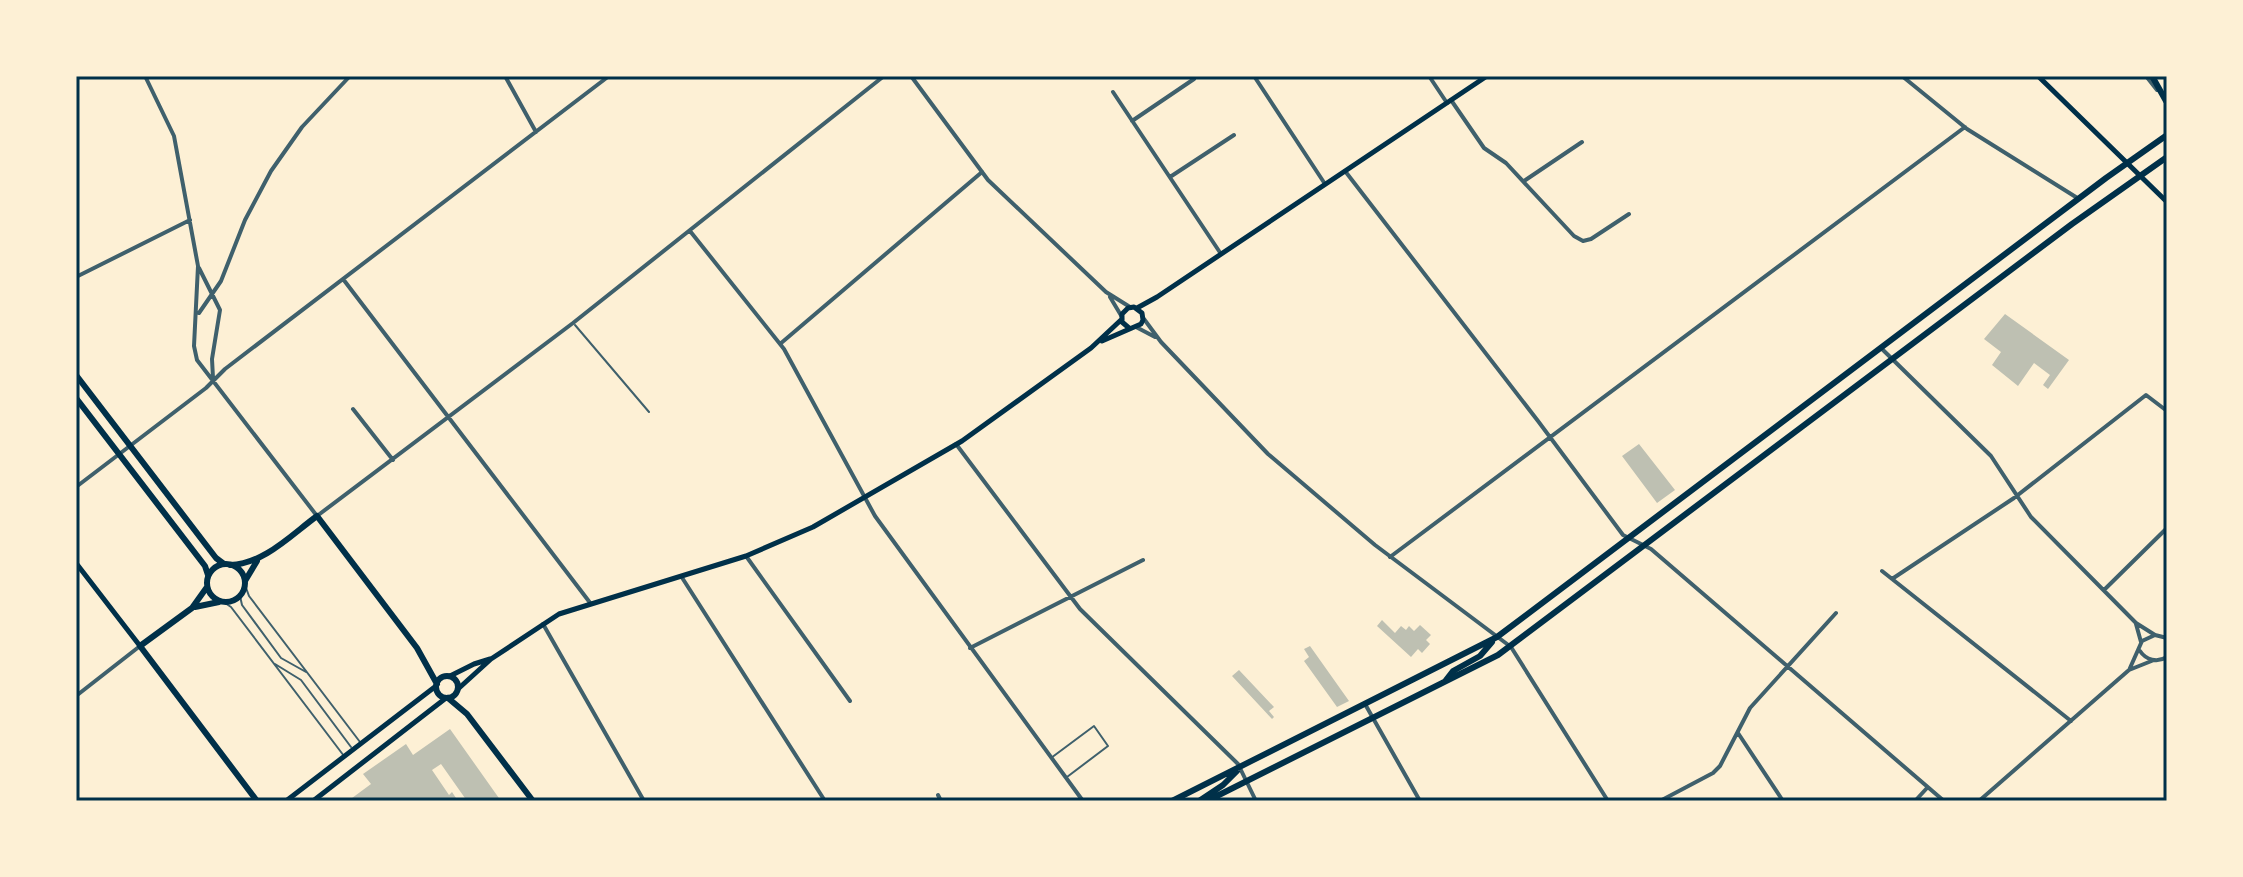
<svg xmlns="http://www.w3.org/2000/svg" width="2243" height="877" font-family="'Sofia Sans Condensed',sans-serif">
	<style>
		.building { fill: #bec0b2 }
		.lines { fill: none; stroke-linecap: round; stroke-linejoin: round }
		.service { stroke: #3f606c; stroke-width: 2 }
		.minor { stroke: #3f606c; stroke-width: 4 }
		.tertiary { stroke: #3f606c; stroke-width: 4 }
		.secondary { stroke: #003049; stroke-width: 5 }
		.primary { stroke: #003049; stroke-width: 6 }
		.motorway { stroke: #003049; stroke-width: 6 }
		.neatline { fill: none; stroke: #003049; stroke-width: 3 }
	</style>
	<rect width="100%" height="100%" fill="#fdf0d5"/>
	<path class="building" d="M 2005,314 L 2069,360 L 2048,389 L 2043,385 L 2050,375 L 2034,363 L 2018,386 L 1992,365 L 2001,352 L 1984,339 Z
		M 1639,444 L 1675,490 L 1657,503 L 1622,456 Z
		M 1382,620 L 1395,633 L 1401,626 L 1406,630 L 1409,626 L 1414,631 L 1420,625 L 1431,635 L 1426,640 L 1430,644 L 1422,653 L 1418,649 L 1411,657 L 1377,626 Z
		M 1310,646 L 1349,701 L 1337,707 L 1304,661 L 1309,657 L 1304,649 Z
		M 1239,670 L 1274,707 L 1269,711 L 1274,717 L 1272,719 L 1232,676 Z
		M 450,729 L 501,801 L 467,801 L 441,764 L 432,770 L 449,795 L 452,792 L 458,801 L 348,801 L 371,784 L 363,774 L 406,744 L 413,755 Z"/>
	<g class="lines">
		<path class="service" d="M 575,325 L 649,412
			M 245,585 L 249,596 L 360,742
			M 240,596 L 242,605 L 281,658 L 306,672
			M 225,603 L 231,607 L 344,756
			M 275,664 L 301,680 L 351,747
			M 1051,758 L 1094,726 L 1108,746 L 1067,777"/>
		<path class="minor" d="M 145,76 L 174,136 L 198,266 L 194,346 L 197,360 L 317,516 L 573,323 L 884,76
			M 505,76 L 536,132
			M 1254,76 L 1325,184
			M 1429,76 L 1447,103
			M 1902,76 L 1967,129 L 2079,199
			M 1113,92 L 1221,254
			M 76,100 L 77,103
			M 1451,100 L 1484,148 L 1506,163 L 1574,236 L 1583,241 L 1591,239 L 1629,214
			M 1132,121 L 1194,79
			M 1345,171 L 1538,421 L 1623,535 L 1651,549 L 1944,801
			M 1170,177 L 1234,135
			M 1524,181 L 1582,142
			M 690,231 L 784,349 L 875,516 L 1083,801
			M 199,268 L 220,310 L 212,359 L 213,378
			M 76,277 L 190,220
			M 343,279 L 591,604
			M 199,313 L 221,281 L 245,220 L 271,171 L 302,127 L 350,76
			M 780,344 L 982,172
			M 1882,349 L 1991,456 L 2031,517 L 2136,623 L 2155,635
			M 353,409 L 393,460
			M 956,444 L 1080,609 L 1238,764 L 1256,801
			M 76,487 L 206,388 L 225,369 L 609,76
			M 746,556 L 850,701
			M 1390,557 L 1965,127
			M 1882,571 L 2071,721
			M 681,576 L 825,801
			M 1892,579 L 2014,498 L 2146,395 L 2167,411
			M 2104,590 L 2167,528
			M 543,624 L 644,801
			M 2136,624 L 2141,642
			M 970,648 L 1143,560
			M 2140,651 C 2146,660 2157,663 2167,657
			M 2130,668 L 2142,641 L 2155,635 L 2167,638
			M 76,696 L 140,646
			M 1365,704 L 1420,801
			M 1738,733 L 1783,801
			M 938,795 L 941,801
			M 1660,801 L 1713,773 L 1720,766 L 1750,708 L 1836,613
			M 1915,801 L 1927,788
			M 1979,801 L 2129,670 L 2154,660"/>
		<path class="tertiary" d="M 911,76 L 988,180 L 1106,292 L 1130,307
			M 2146,76 L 2157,90
			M 1110,297 L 1122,317
			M 1144,319 L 1161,342 L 1268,454 L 1375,545 L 1511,647 L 1608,801
			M 1136,327 L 1155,337"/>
		<path class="secondary" d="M 2038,76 L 2167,202
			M 1137,308 L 1157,297 L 1487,76
			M 1102,341 L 1141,324 L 1143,320 L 1142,313 L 1134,307 L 1128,308 L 1122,314 L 1122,322 L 1129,328
			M 76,563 L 140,646
			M 450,676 L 474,664 L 490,659
			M 458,689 L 491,659 L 559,614 L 746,556 L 813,527 L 962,441 L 1091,348 L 1122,319
			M 286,801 L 436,686
			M 313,801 L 446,698"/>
		<path class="primary" d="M 76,375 L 216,558 L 224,564
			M 76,398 L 205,566 L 208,575
			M207 583a19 19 0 1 1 38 0a19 19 0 1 1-38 0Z
			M 230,565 C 264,564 291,535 317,516 L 417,648 L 437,684
			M 245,581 L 257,561
			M 207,587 L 192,608 L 140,646 L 257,801
			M 195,607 L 219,602
			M436 687a11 11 0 1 1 22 0a11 11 0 1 1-22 0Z
			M 1446,680 L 1453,671 L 1480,656 L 1492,642
			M 448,698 L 467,714 L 533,801
			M 1172,801 L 1497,637 L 2106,178 L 2167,135
			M 1199,801 L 1223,785 L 1237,771
			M 1207,801 L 1498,655 L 2072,224 L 2167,157"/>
		<path class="motorway" d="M 2152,76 L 2166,101"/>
	</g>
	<rect width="2243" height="877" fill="none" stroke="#fdf0d5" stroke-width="156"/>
	<rect x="78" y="78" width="2087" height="721" class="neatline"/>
</svg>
